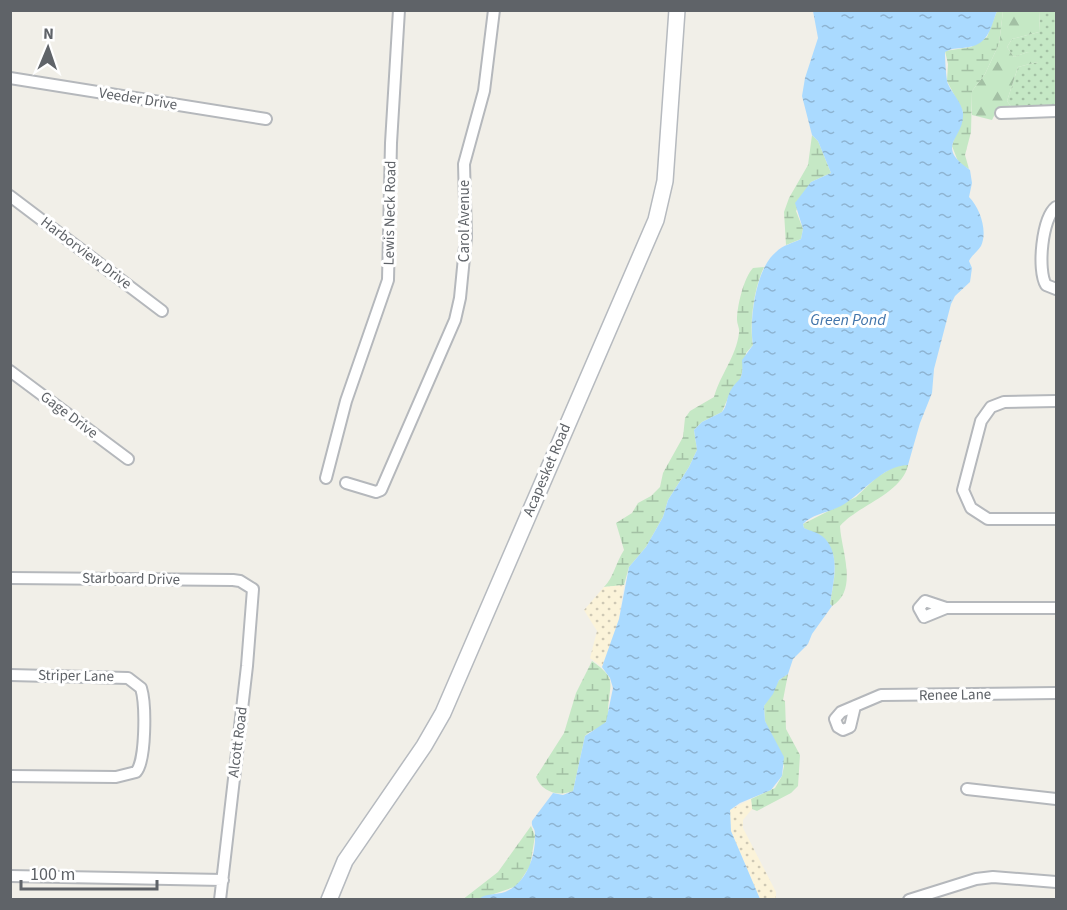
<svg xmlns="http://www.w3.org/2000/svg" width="1067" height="910" font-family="'Source Sans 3',sans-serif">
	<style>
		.grass { fill: url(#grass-dots) }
		.forest { fill: url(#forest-firs) }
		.wetland { fill: url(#wetland-marsh) }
		.sand { fill: url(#sand-dots) }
		.water { fill: url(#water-ripples) }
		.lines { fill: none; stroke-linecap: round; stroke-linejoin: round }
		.minor-casing { stroke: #b5b8bc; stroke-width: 14 }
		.secondary-casing { stroke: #b6babf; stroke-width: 18 }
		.minor { stroke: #fff; stroke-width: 10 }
		.secondary { stroke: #fff; stroke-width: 15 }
		.labels { text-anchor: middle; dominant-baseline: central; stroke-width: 6; stroke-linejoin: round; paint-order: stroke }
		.street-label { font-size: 15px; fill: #5f6368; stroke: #fff }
		.water-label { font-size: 16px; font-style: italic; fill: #4174aa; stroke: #fff }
	</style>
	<defs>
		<pattern id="grass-dots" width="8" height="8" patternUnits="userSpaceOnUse" patternTransform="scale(1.5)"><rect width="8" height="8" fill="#c5e8c5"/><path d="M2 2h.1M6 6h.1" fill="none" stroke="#a3c0a4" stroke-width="1.8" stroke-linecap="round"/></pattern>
		<pattern id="forest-firs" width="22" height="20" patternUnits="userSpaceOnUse" patternTransform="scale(1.5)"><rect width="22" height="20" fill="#c5e8c5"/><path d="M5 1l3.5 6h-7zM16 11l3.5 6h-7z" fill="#a3c0a4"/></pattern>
		<pattern id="wetland-marsh" width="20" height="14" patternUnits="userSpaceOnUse" patternTransform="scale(1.5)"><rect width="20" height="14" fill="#c5e8c5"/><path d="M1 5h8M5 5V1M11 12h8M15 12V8" fill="none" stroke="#a3c0a4"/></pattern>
		<pattern id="sand-dots" width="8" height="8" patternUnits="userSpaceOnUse" patternTransform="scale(1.5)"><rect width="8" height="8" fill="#fbf3d9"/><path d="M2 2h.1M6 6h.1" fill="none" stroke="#cec8b4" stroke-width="1.8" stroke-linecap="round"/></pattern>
		<pattern id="water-ripples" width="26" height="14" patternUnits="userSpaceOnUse" patternTransform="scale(1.5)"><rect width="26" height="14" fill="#aadaff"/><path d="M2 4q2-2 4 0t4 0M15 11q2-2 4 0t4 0" fill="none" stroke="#8eb4d2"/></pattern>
	</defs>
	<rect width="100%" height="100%" fill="#f1efe8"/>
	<path class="grass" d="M 1040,11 L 1056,11 L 1056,107 L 1012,108 L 1007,101 L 1018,67 L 1038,62 L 1028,52 L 1014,57 L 1007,47 L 1012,39 L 1039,32 Z"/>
	<path class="forest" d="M 1003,11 L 1040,11 L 1039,32 L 1012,39 L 1007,47 L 1014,57 L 1028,52 L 1038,55 L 1038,62 L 1018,67 L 1007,101 L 1012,108 L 998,108 L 992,120 L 972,115 L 972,91 L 985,74 L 999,44 Z"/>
	<path class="wetland" d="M 997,11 L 1003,11 L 999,44 L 985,74 L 972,91 L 971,132 L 965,155 L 969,169 L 959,164 L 952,146 L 963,112 L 947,81 L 948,64 L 945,51 L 971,47 L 987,37 Z
		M 812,135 L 818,141 L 831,173 L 811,182 L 796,211 L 803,229 L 801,239 L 786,245 L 784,212 L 789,198 L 808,165 Z
		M 764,267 C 754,288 749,323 753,345 L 746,353 L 740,382 L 730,393 L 722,412 L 702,422 L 694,430 L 697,450 L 689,467 L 668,500 L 663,517 L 646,547 L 629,567 L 624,585 L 604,587 C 614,577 616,562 624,550 L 616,523 L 632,513 L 638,503 L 651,496 L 660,487 L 663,473 L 683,437 L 685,418 L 690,411 L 714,397 C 720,375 736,357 739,333 C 740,329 737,324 737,320 C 737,306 744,277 753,268 Z
		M 897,465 L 908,465 C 902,494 858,505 840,526 C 841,550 859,590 832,606 L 830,604 C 833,584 841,557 825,540 C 819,534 811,532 804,528 L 803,524 L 856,497 L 877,477 Z
		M 592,661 C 617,679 610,681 608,709 C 608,715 609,719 605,723 C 600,730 591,729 585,736 L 573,791 C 558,797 542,792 536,777 L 564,733 L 576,693 Z
		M 788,674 L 783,700 L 785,701 L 786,729 L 800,755 L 798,786 L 791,793 L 757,811 L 752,809 L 751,799 L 775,788 L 782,776 L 784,766 L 765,721 L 764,706 L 779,680 Z
		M 531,826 L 535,836 L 530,866 L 517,886 L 479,899 L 462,900 L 498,872 Z"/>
	<path class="sand" d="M 624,585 L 619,619 L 602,667 L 590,658 L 597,631 L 584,610 L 604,587 Z
		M 751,799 L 752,809 L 743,820 L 743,828 L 776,892 L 776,899 L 760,899 L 731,831 L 730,810 Z"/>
	<path class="water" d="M 813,11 L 997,11 C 991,26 989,44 969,47 C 960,49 953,47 945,52 C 945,58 946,79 948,84 C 952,93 962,103 963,113 C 965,139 933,145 970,170 L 972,183 L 969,197 C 980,208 988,231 981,246 C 978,251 972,255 969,261 L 972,268 L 970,282 L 955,296 L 951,304 L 934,369 L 932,393 L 920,423 L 908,465 C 881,466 864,493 841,506 C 830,512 812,514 803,524 L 804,528 C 810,531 817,532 822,536 C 842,552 833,583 830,604 L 832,606 L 812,634 L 808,644 L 793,659 L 788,674 L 779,680 L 773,694 L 764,706 L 765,721 L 784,757 L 782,776 L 771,790 L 740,803 L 730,810 L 731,831 L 760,899 L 479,899 C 486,893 496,895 505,892 C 527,883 536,855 535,834 C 535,827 531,828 532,821 L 553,793 L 563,795 L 573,791 L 585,736 L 606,722 L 613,688 L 610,678 L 602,667 L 619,619 L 629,567 L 646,547 L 663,517 L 668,500 L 689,467 L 697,450 L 694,430 L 702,422 L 722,412 C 727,406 726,401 729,394 C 737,376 744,385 742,360 L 753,345 C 749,322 755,269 776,252 C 783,245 793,243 801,239 L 803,229 L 795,203 L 811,182 L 831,173 L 818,141 L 812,135 L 802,96 L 805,78 L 818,38 Z"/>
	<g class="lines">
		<g class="minor-casing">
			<path id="minor" d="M 10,78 L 266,119
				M 1001,113 L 1056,111
				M 10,196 L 162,311
				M 1056,207 C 1042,218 1037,270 1046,285 L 1056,289
				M 10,371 L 128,459
				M 1056,401 L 1004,402 L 991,407 L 981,421 L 963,490 L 971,508 L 988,519 L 1056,519
				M 326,478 L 346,401 L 388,280 L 391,143 L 399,10
				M 346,483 L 376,492 L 381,490 L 455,320 L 460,298 L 466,237 L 464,164 L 484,91 L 494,10
				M 10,578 L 233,580 L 240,581 L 253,589 L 247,666 L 220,900
				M 925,601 L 946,608 L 924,617 L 919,608 Z
				M 946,608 L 1056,608
				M 10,675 L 128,678 L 141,688 C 146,704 146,761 136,772 L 116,777 L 10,776
				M 855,706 L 850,727 L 843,730 L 838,727 L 835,719 L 841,712 L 881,695 L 1056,693
				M 967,789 L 1056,799
				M 10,876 L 223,880
				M 909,900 L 976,879 L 993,877 L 1056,882"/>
		</g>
		<g class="secondary-casing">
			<path id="secondary" d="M 329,900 L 345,861 L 424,746 L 443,713 L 656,220 L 665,181 L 677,10"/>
		</g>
		<use href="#minor" class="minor"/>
		<use href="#secondary" class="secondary"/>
	</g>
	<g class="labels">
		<g class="street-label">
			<text transform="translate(138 99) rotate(9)">Veeder Drive</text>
			<text transform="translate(390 213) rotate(-89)">Lewis Neck Road</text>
			<text transform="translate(464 221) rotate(-90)">Carol Avenue</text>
			<text transform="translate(86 253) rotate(37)">Harborview Drive</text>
			<text transform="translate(69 415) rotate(37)">Gage Drive</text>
			<text transform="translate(547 470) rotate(-67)">Acapesket Road</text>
			<text transform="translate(131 579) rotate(1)">Starboard Drive</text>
			<text transform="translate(76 676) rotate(1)">Striper Lane</text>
			<text transform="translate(955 695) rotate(-1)">Renee Lane</text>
			<text transform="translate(238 742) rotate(-83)">Alcott Road</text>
		</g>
		<g class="water-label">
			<text x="848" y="320">Green Pond</text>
		</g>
	</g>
	<rect width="1067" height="910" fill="none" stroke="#5f6368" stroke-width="24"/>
	<g transform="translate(48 48) rotate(2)" stroke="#ffffff" stroke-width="4.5" paint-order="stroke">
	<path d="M0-4.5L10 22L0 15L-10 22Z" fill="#5f6368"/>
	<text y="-9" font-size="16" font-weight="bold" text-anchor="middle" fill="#5f6368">N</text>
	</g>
	<path d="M21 880v9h136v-9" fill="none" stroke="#5f6368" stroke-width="3"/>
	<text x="30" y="880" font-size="18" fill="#5f6368" stroke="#ffffff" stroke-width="4.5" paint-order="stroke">100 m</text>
</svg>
